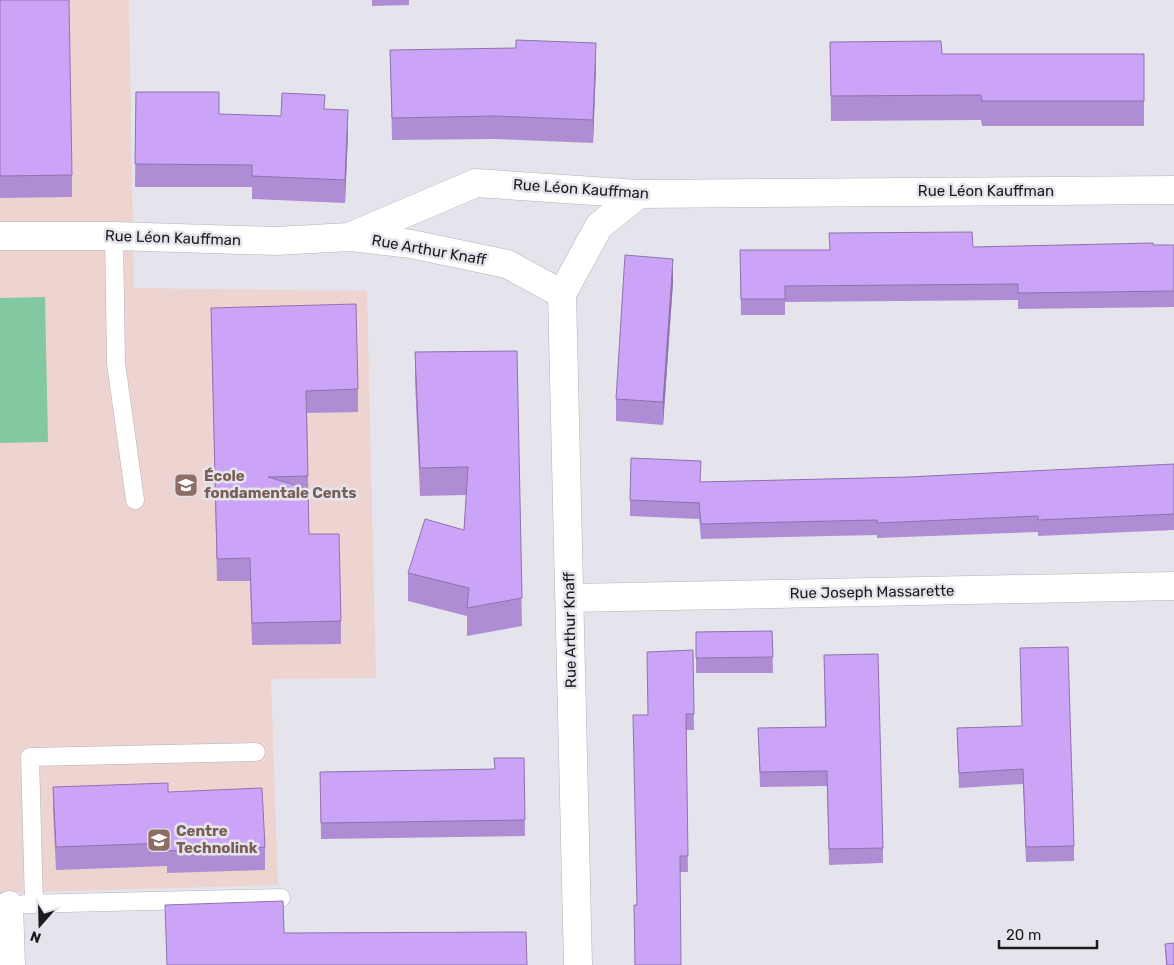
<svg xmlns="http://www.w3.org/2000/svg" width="1174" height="965" font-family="Rubik,sans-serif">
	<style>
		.education { fill: #eed4d0 }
		.green { fill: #82c8a1 }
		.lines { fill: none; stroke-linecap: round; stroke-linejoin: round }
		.service-casing { stroke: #b3b2ba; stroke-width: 19 }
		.minor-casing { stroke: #b3b2ba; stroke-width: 29 }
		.service { stroke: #fff; stroke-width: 18 }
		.minor { stroke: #fff; stroke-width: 28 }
		.wall { fill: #af8dd4 }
		.shaded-wall { fill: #8e73ad }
		.building { fill: #cba4f7; stroke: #8e73ad }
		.labels { text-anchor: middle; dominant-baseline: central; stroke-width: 5; stroke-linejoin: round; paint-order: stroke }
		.street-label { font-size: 15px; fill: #1b1a1d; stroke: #e5e4ec }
		.education-label { font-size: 15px; font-weight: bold; fill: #785e54; stroke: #e5e4ec; text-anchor: start }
	</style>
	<rect width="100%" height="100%" fill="#e5e4ec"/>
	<path class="education" d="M 0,0 L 129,0 L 134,288 L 367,291 L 376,678 L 271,679 L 278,885 L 0,893 Z"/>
	<path class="green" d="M 45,297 L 48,442 L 0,443 L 0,298 Z"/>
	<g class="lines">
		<g class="service-casing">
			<path id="service" d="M 114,236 L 116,363 L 135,500
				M 24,904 L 281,898
				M 34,904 L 30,757 L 256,752"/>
		</g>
		<g class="minor-casing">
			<path id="minor" d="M 0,236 L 114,236 L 276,241 L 349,237 L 476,183 L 639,194 L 1174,190
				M 351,237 L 411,244 L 507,264 L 562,294
				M 570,598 L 1174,586
				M 9,905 L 11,965
				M 578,965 L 562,294 L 599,226 L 639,194"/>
		</g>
		<use href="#service" class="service"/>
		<use href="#minor" class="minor"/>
	</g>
	<path class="wall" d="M 0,0 L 72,175 L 72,197 L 0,198 Z
		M 372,0 L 409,0 L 409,5 L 372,6 Z
		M 830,42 L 942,54 L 1144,54 L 1144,126 L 982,126 L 981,120 L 831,121 Z
		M 390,50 L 596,66 L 593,143 L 495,139 L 392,140 Z
		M 136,92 L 219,114 L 281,116 L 325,109 L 348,133 L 345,203 L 252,199 L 252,187 L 135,187 Z
		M 1174,245 L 1174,307 L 1018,309 L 1018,300 L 785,302 L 785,315 L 741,315 L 740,250 L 829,250 L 973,247 Z
		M 673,282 L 663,425 L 616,421 L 616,399 Z
		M 211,308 L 358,389 L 358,412 L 307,413 L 309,534 L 341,621 L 341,644 L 252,645 L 250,581 L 217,581 Z
		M 517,351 L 522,626 L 467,636 L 467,616 L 408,601 L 408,573 L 464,530 L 466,495 L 420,496 L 415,381 L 415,352 Z
		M 1174,464 L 1174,530 L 1038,536 L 1038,532 L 877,538 L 877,535 L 701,539 L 699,517 L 699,519 L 630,516 L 630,500 L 701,482 L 908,477 Z
		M 772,631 L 773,673 L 696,673 L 696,632 Z
		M 693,650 L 694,730 L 686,730 L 688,872 L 680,872 L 637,905 L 647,715 Z
		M 824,655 L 883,848 L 883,863 L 829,865 L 827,786 L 760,787 L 758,728 L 825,727 Z
		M 1022,726 L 1074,846 L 1074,861 L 1026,862 L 1023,784 L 959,788 L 957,728 Z
		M 524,758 L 525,836 L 321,839 L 320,772 L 495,769 Z
		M 53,787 L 168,792 L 265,847 L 265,870 L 167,873 L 167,866 L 56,870 L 53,810 Z
		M 1165,944 L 1174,965 L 1166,965 Z"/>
	<path class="shaded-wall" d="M 596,43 L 596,66 L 593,143 L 593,120 Z
		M 348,110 L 348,133 L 345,203 L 345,180 Z
		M 673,259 L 673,282 L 663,425 L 663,402 Z"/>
	<path class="building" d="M 0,0 L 69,0 L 72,175 L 0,176 Z
		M 516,40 L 596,43 L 593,120 L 495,116 L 392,118 L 390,50 L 516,48 Z
		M 941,41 L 942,54 L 1144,54 L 1144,101 L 982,101 L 981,95 L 831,96 L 830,42 Z
		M 136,92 L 219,92 L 219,114 L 281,116 L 282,93 L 325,95 L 324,109 L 348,110 L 345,180 L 252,176 L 252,165 L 135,164 Z
		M 972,232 L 973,247 L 1153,243 L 1153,245 L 1174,245 L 1174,291 L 1018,293 L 1018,284 L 785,286 L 785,299 L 741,299 L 740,250 L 830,250 L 829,233 Z
		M 625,255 L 673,259 L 663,402 L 616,399 Z
		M 356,304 L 358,389 L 306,391 L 308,476 L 268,477 L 308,489 L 309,534 L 339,534 L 341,621 L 252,623 L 250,558 L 217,559 L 211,308 Z
		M 517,351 L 522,598 L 467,608 L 469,588 L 408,573 L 425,519 L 464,530 L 468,467 L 420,468 L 415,352 Z
		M 631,458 L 701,461 L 700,482 L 908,477 L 1174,464 L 1174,514 L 1038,520 L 1038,516 L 877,523 L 877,520 L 701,524 L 699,502 L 699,503 L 630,500 Z
		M 772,631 L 773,657 L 696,658 L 696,632 Z
		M 1068,647 L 1074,846 L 1026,847 L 1023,769 L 959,773 L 957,728 L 1022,726 L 1020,648 Z
		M 693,650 L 694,714 L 686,714 L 688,856 L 680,856 L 681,965 L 635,965 L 634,905 L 637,905 L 633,715 L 648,715 L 647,652 Z
		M 878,654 L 883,848 L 829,849 L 827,771 L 760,772 L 758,728 L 826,727 L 824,655 Z
		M 494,758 L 524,758 L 525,820 L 321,823 L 320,772 L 495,769 Z
		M 168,783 L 168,792 L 262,788 L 265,847 L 167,851 L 167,843 L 56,847 L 53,787 Z
		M 283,901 L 284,933 L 526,932 L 527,965 L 167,965 L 165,905 Z
		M 1174,943 L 1174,965 L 1167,965 L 1165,944 Z"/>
	<defs>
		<g id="school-square" transform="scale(1.25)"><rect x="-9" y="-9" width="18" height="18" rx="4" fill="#8d6e63" stroke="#e5e4ec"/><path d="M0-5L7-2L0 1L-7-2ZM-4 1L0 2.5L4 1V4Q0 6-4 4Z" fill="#fff"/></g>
	</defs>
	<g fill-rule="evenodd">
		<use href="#school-square" x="186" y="485"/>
		<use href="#school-square" x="159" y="840"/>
	</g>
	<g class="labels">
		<g class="street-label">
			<text transform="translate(581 189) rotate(4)">Rue Léon Kauffman</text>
			<text x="986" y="191">Rue Léon Kauffman</text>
			<text transform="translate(173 238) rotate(2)">Rue Léon Kauffman</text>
			<text transform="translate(429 250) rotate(10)">Rue Arthur Knaff</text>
			<text transform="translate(872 592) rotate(-1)">Rue Joseph Massarette</text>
			<text transform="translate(570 630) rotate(-91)">Rue Arthur Knaff</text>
		</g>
		<g class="education-label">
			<text x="204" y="476">École<tspan x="204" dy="17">fondamentale Cents</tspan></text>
			<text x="176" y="831">Centre<tspan x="176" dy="17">Technolink</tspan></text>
		</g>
	</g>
	<g transform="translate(40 925) rotate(200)" stroke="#e5e4ec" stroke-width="4" paint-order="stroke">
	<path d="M0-4L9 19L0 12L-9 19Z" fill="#1b1a1d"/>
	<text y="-8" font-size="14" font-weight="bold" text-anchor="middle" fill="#1b1a1d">N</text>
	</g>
	<path d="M999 940v8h98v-8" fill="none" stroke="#1b1a1d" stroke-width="2.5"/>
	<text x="1006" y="940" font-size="15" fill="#1b1a1d" stroke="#e5e4ec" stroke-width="4" paint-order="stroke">20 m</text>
</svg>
